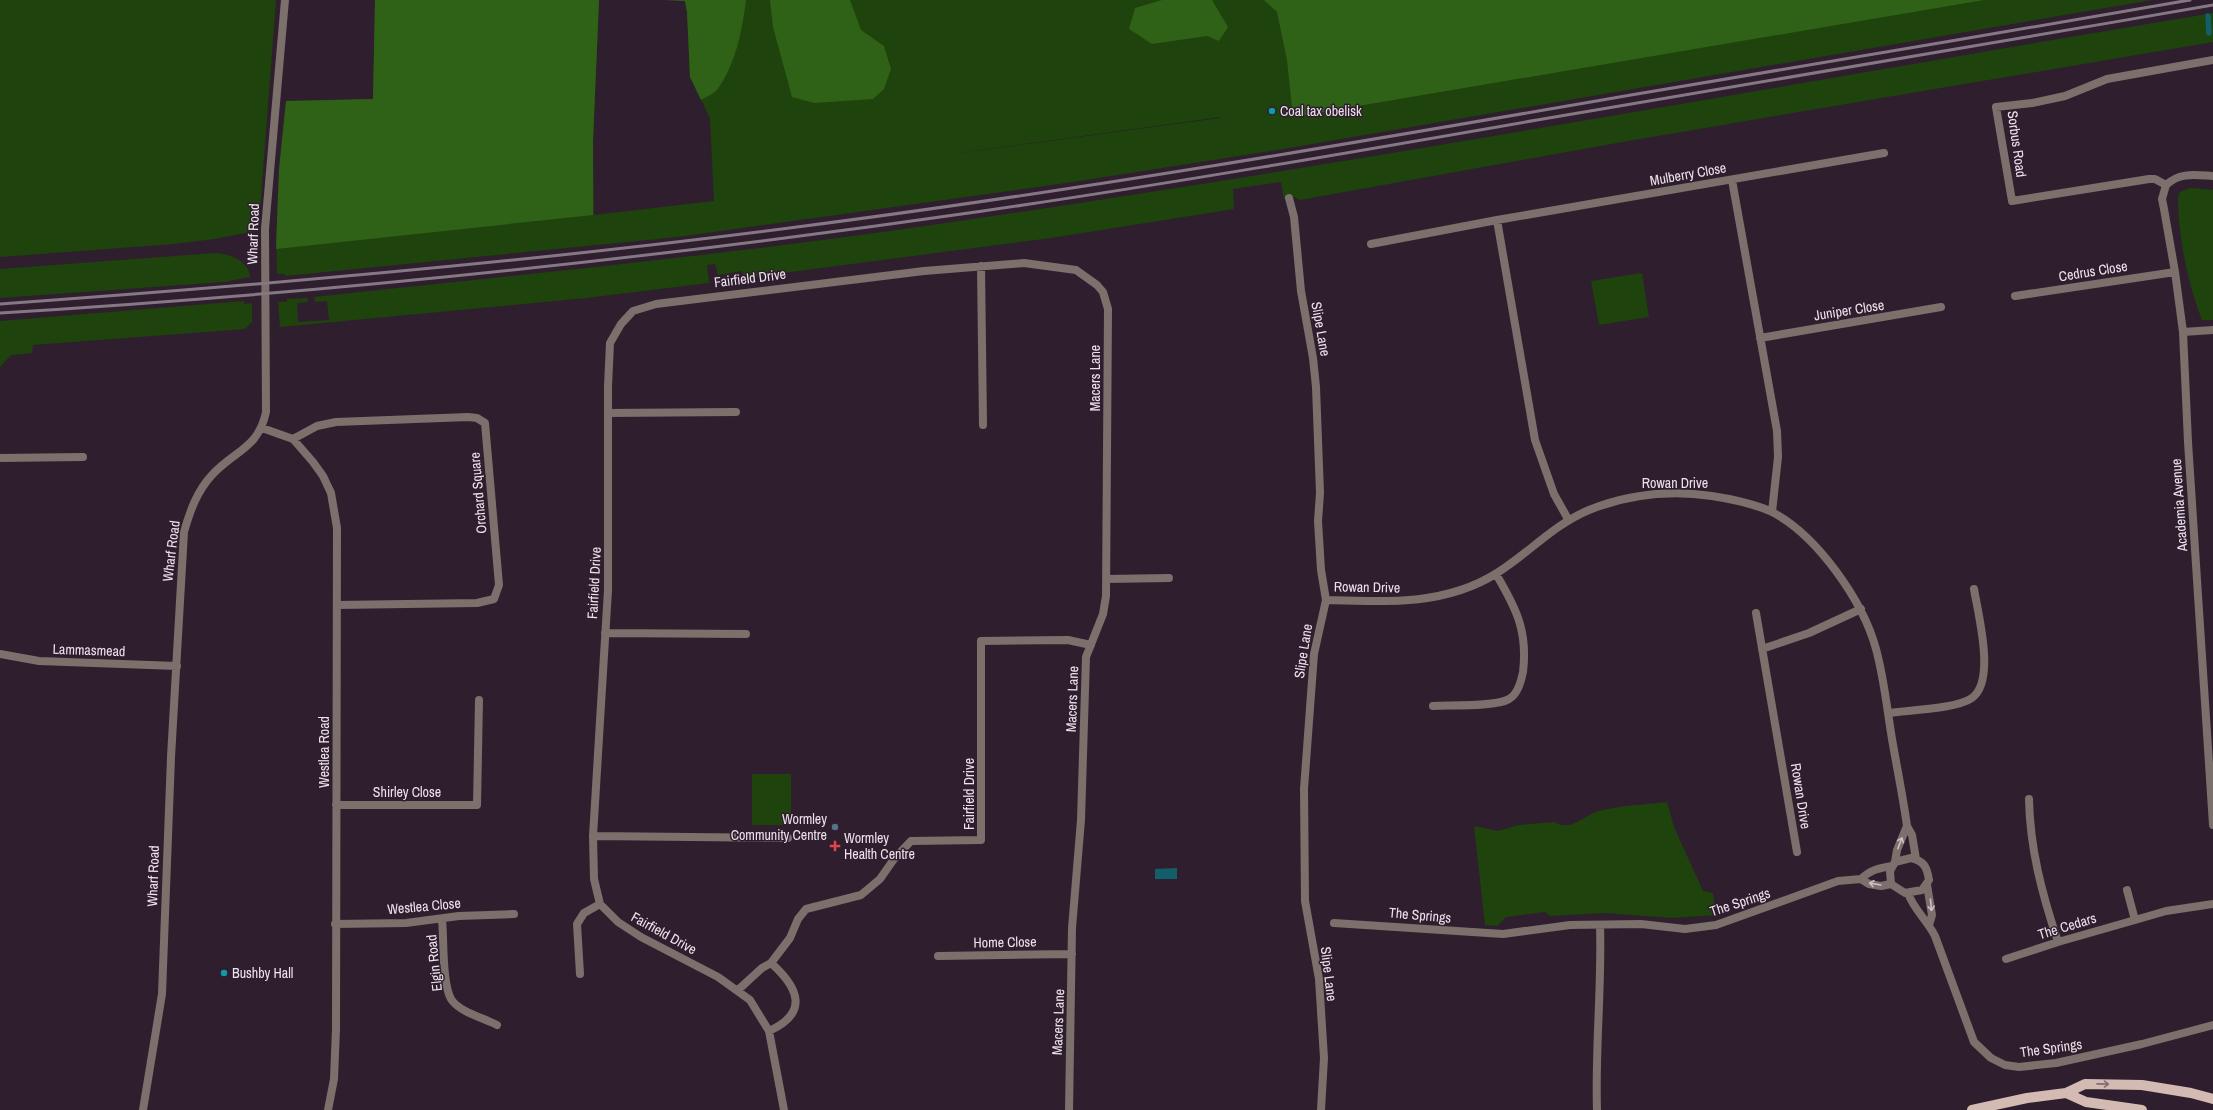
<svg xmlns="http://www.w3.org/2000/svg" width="2213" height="1110" font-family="'Archivo Narrow',sans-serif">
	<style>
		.green { fill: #1e430c; fill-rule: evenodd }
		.forest { fill: #2f6216 }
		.water { fill: #125f6a }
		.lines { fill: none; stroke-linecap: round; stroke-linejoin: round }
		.stream { stroke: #125f6a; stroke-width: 5.5 }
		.street { stroke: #7b706c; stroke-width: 8 }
		.primary { stroke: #d3bbb3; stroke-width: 10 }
		.rail { stroke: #857884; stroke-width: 3 }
		.oneway { stroke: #cbc0c6 }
		.oneway2 { stroke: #816d70 }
		.culture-dot { fill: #0f9aa8; stroke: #2f1f2e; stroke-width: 1.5 }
		.service-dot { fill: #5c6f8a; stroke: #2f1f2e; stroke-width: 1.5 }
		.health-dot { fill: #e0444e; stroke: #2f1f2e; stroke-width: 1.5 }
		.labels { text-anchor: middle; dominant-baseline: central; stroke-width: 3; stroke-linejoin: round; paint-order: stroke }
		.poi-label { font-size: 14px; fill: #ede2ec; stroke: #2f1f2e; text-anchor: start }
		.street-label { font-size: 14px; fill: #ede2ec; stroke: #2f1f2e }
	</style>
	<rect width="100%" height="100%" fill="#2f1f2e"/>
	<path class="green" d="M 0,0 L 276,0 L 259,224 L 256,231 L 214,239 L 174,244 L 0,257 Z
		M 375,0 L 599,0 L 593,141 L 594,215 L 714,201 L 710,118 L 690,77 L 687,12 L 685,1 L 664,0 L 2152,0 L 1289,148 L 1073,182 L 678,237 L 285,276 L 285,274 L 277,274 C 275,216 280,159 286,101 L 373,99 ZM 1221,117 L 1220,118 L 916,159 Z
		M 2213,13 L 2213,42 L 1628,141 L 1300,200 L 1294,197 L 1284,199 L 1281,182 L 1233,189 L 1234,209 L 1051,238 L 744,278 L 742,271 L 718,275 L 715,264 L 707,265 L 709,283 L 586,298 L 280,327 L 278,302 L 287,302 L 287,299 L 307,298 L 308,302 L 297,303 L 298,322 L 329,320 L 327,301 L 315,302 L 314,297 C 516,275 717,256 918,227 C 1351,165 1781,85 2213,13 Z
		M 2190,188 L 2213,190 L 2213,320 L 2202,320 C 2188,284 2178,236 2178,197 L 2180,192 Z
		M 215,253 C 229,254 249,260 250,277 L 224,282 L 0,298 L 0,269 Z
		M 1642,273 L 1649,317 L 1599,325 L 1591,281 Z
		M 244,301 L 244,304 L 252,303 L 252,322 L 245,329 L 33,345 L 32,353 L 11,355 L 0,367 L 0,321 Z
		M 752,774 L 791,774 L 791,825 L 752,825 Z
		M 1667,802 L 1674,827 L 1703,891 L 1713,893 L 1716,915 L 1672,918 L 1604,913 L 1550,916 L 1545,912 L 1506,917 L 1497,926 L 1485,925 L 1474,826 L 1498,831 L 1519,825 L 1554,822 C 1571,832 1582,817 1596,812 C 1618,805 1644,805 1667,802 Z"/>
	<path class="forest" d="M 375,0 L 599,0 L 593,141 L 593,215 L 276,249 L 279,169 L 286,101 L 373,99 Z
		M 664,0 L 746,0 C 742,31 736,64 717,90 C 713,94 706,97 701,100 L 690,77 L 687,12 L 685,1 Z
		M 770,0 L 850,0 L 861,30 L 884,46 L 891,69 L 884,89 L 873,99 L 814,103 L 792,97 L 773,27 Z
		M 1162,0 L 1212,0 L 1228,27 L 1219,41 L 1207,36 L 1152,44 L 1129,29 L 1135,8 Z
		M 1264,0 L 1984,0 L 1293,117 L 1287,60 L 1277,12 Z"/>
	<path class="water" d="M 1177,868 L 1177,879 L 1155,879 L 1155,869 Z"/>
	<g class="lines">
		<path class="stream" d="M 2208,16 L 2209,33"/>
		<path class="street" d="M 2213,176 C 2195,175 2180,172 2166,185 L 2162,199 L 2164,209 L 2175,272 L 2183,332 L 2188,442 L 2213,825
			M 1732,180 L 1777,431 L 1778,457 L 1772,512
			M 2166,185 L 2155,179 L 2149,179 L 2012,201 L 1996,107 L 2032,103 L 2065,96 L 2107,79 L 2213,60
			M 1289,198 L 1294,217 L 1301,291 L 1313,358 L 1316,387 L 1320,493 L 1318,521 L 1321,570 L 1326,600 L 1314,654 L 1304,789 L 1305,901 L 1319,979 L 1324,1058 L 1321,1110
			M 1497,220 L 1535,440 L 1554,494 L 1568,519
			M 1371,244 L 1497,220 L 1884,153
			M 981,266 L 983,425
			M 2015,296 L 2175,272
			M 2183,332 L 2213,330
			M 1760,338 L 1941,307
			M 608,413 L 736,412
			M 262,428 L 293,439 L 313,462 L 323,476 L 331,493 L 337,528 L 336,1029 L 334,1079 L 328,1110
			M 293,439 L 317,426 L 336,422 L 468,417 L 477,418 L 485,423 L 499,585 L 494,599 L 477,603 L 337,605
			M 0,458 L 83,457
			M 1106,579 L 1169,578
			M 1326,600 C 1384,602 1445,606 1497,573 C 1529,553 1553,525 1589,510 C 1629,494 1670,490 1712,496 C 1731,499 1755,504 1772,512 C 1817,535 1863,601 1876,649 C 1884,678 1887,709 1892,739 C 1897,768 1903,797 1907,826 L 1912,835 L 1916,859
			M 1756,613 L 1797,852
			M 605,633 L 746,634
			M 1762,649 L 1809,633 L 1861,609
			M 0,654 L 39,661 L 177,666
			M 1433,706 C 1450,705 1496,707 1509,699 C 1518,694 1521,681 1523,672 C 1528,631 1516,608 1496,574
			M 1888,713 C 1909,710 1956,709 1972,698 C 1996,681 1978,614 1974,589
			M 2029,799 C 2030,849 2042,894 2058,942
			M 336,805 L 477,805 L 479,700
			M 593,836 L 788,838
			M 1911,858 C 1924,861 1927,867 1929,880 L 1922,890 L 1905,893 L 1891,884 L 1890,871 L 1895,862 Z
			M 1895,862 L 1897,850 L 1907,826
			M 1861,879 C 1870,870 1879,868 1892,866
			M 1927,885 L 1932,915 L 1929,925
			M 1908,893 C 1914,910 1927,920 1935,936 L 1974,1042 L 1991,1058 L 2005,1065 L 2019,1067 L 2056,1063 L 2142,1044 L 2213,1025
			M 442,919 C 444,939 442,983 451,999 C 459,1012 484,1018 497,1025
			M 2135,920 L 2166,911 L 2213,904
			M 1334,923 L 1503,934 L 1570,925 L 1641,924 L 1685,929 L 1716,925 L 1838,881 L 1861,879 L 1869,884 L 1881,886 L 1891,884
			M 335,924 L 406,923 L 459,916 L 514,914
			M 938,956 L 1072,954
			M 2006,959 L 2058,942 L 2135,920 L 2127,890
			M 771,963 L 790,938 L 798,919 L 806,909 L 861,895 L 880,879 L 894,859 L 911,841 L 981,840 L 981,641 L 1068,640 L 1091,645
			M 580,974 L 577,924 L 584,913 L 600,904
			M 738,990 L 762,968 L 771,963 C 799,988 809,1013 769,1031
			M 143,1110 L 162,994 L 171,757 L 184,532 C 190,511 197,491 212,475 C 235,450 258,449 266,412 L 265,229 L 285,0
			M 784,1110 L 769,1031 L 750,1000 L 718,977 L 641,937 L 618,922 L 600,904 L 594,879 L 593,836 L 608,590 L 608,386 L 610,343 L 621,324 L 633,311 L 656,304 L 924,271 L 1024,263 L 1076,270 L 1097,285 L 1103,292 L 1108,309 L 1106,596 L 1103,614 L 1086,657 L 1081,820 L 1072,928 L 1069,1110
			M 1597,1110 C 1595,1048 1602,987 1600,925"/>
		<path class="primary" d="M 2066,1093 L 2086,1102 L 2142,1110
			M 1972,1110 L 2027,1098 L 2066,1093 L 2085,1084 L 2142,1085 L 2191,1093 L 2213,1099"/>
		<path class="rail" d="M 0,304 C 266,285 532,262 797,227 C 1076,191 1354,143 1631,95 C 1817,63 2004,33 2190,0
			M 0,313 C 329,293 657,258 983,211 C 1168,184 1353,152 1537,120 C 1763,82 1988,44 2213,5"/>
	</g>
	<defs><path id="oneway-shaft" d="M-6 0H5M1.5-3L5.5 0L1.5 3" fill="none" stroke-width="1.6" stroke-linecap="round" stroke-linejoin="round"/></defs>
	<g class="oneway">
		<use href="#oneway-shaft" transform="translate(1900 843) rotate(-69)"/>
		<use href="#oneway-shaft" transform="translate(1875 884) rotate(-170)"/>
		<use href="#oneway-shaft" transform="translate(1931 905) rotate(84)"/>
	</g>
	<use class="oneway2" href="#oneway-shaft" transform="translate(2103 1084) rotate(1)"/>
	<g class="culture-dot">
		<circle cx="1272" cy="111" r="4"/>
		<circle cx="224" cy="973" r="4"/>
	</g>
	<circle class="service-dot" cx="835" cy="827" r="4"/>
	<path class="health-dot" d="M833 840h4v4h4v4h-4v4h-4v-4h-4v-4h4z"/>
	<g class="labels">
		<g class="poi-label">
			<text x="1280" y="111">Coal tax obelisk</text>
			<text x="827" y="819" text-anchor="end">Wormley<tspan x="827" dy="16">Community Centre</tspan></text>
			<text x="844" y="838">Wormley<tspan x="844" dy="16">Health Centre</tspan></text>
			<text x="232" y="973">Bushby Hall</text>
		</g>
		<g class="street-label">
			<text transform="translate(2017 144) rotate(82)">Sorbus Road</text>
			<text transform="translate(1688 174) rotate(-10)">Mulberry Close</text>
			<text transform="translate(253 234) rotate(-88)">Wharf Road</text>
			<text transform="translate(2093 271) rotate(-9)">Cedrus Close</text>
			<text transform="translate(750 278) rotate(-7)">Fairfield Drive</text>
			<text transform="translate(1849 310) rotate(-9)">Juniper Close</text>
			<text transform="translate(1321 329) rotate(80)">Slipe Lane</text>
			<text transform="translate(1095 378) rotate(-90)">Macers Lane</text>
			<text x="1675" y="483">Rowan Drive</text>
			<text transform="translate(478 493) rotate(-95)">Orchard Square</text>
			<text transform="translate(2179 505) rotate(-94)">Academia Avenue</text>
			<text transform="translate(171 551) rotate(-83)">Wharf Road</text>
			<text transform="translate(594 583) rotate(-87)">Fairfield Drive</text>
			<text transform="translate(1367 587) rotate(1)">Rowan Drive</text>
			<text transform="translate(89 650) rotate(2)">Lammasmead</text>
			<text transform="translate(1303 651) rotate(-81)">Slipe Lane</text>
			<text transform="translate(1072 699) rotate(-88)">Macers Lane</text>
			<text transform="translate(324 752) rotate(-90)">Westlea Road</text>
			<text x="407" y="792">Shirley Close</text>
			<text transform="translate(969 794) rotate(-90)">Fairfield Drive</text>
			<text transform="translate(1801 796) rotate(81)">Rowan Drive</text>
			<text transform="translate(153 876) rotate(-88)">Wharf Road</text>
			<text transform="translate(1740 902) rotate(-18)">The Springs</text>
			<text transform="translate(424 906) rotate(-5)">Westlea Close</text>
			<text transform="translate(1420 915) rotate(5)">The Springs</text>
			<text transform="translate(2067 926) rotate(-17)">The Cedars</text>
			<text transform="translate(664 933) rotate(29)">Fairfield Drive</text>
			<text transform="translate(1005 942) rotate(-1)">Home Close</text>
			<text transform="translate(434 963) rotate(-96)">Elgin Road</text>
			<text transform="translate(1329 974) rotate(83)">Slipe Lane</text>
			<text transform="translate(1058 1022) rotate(-88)">Macers Lane</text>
			<text transform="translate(2051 1048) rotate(-8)">The Springs</text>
		</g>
	</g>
</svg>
